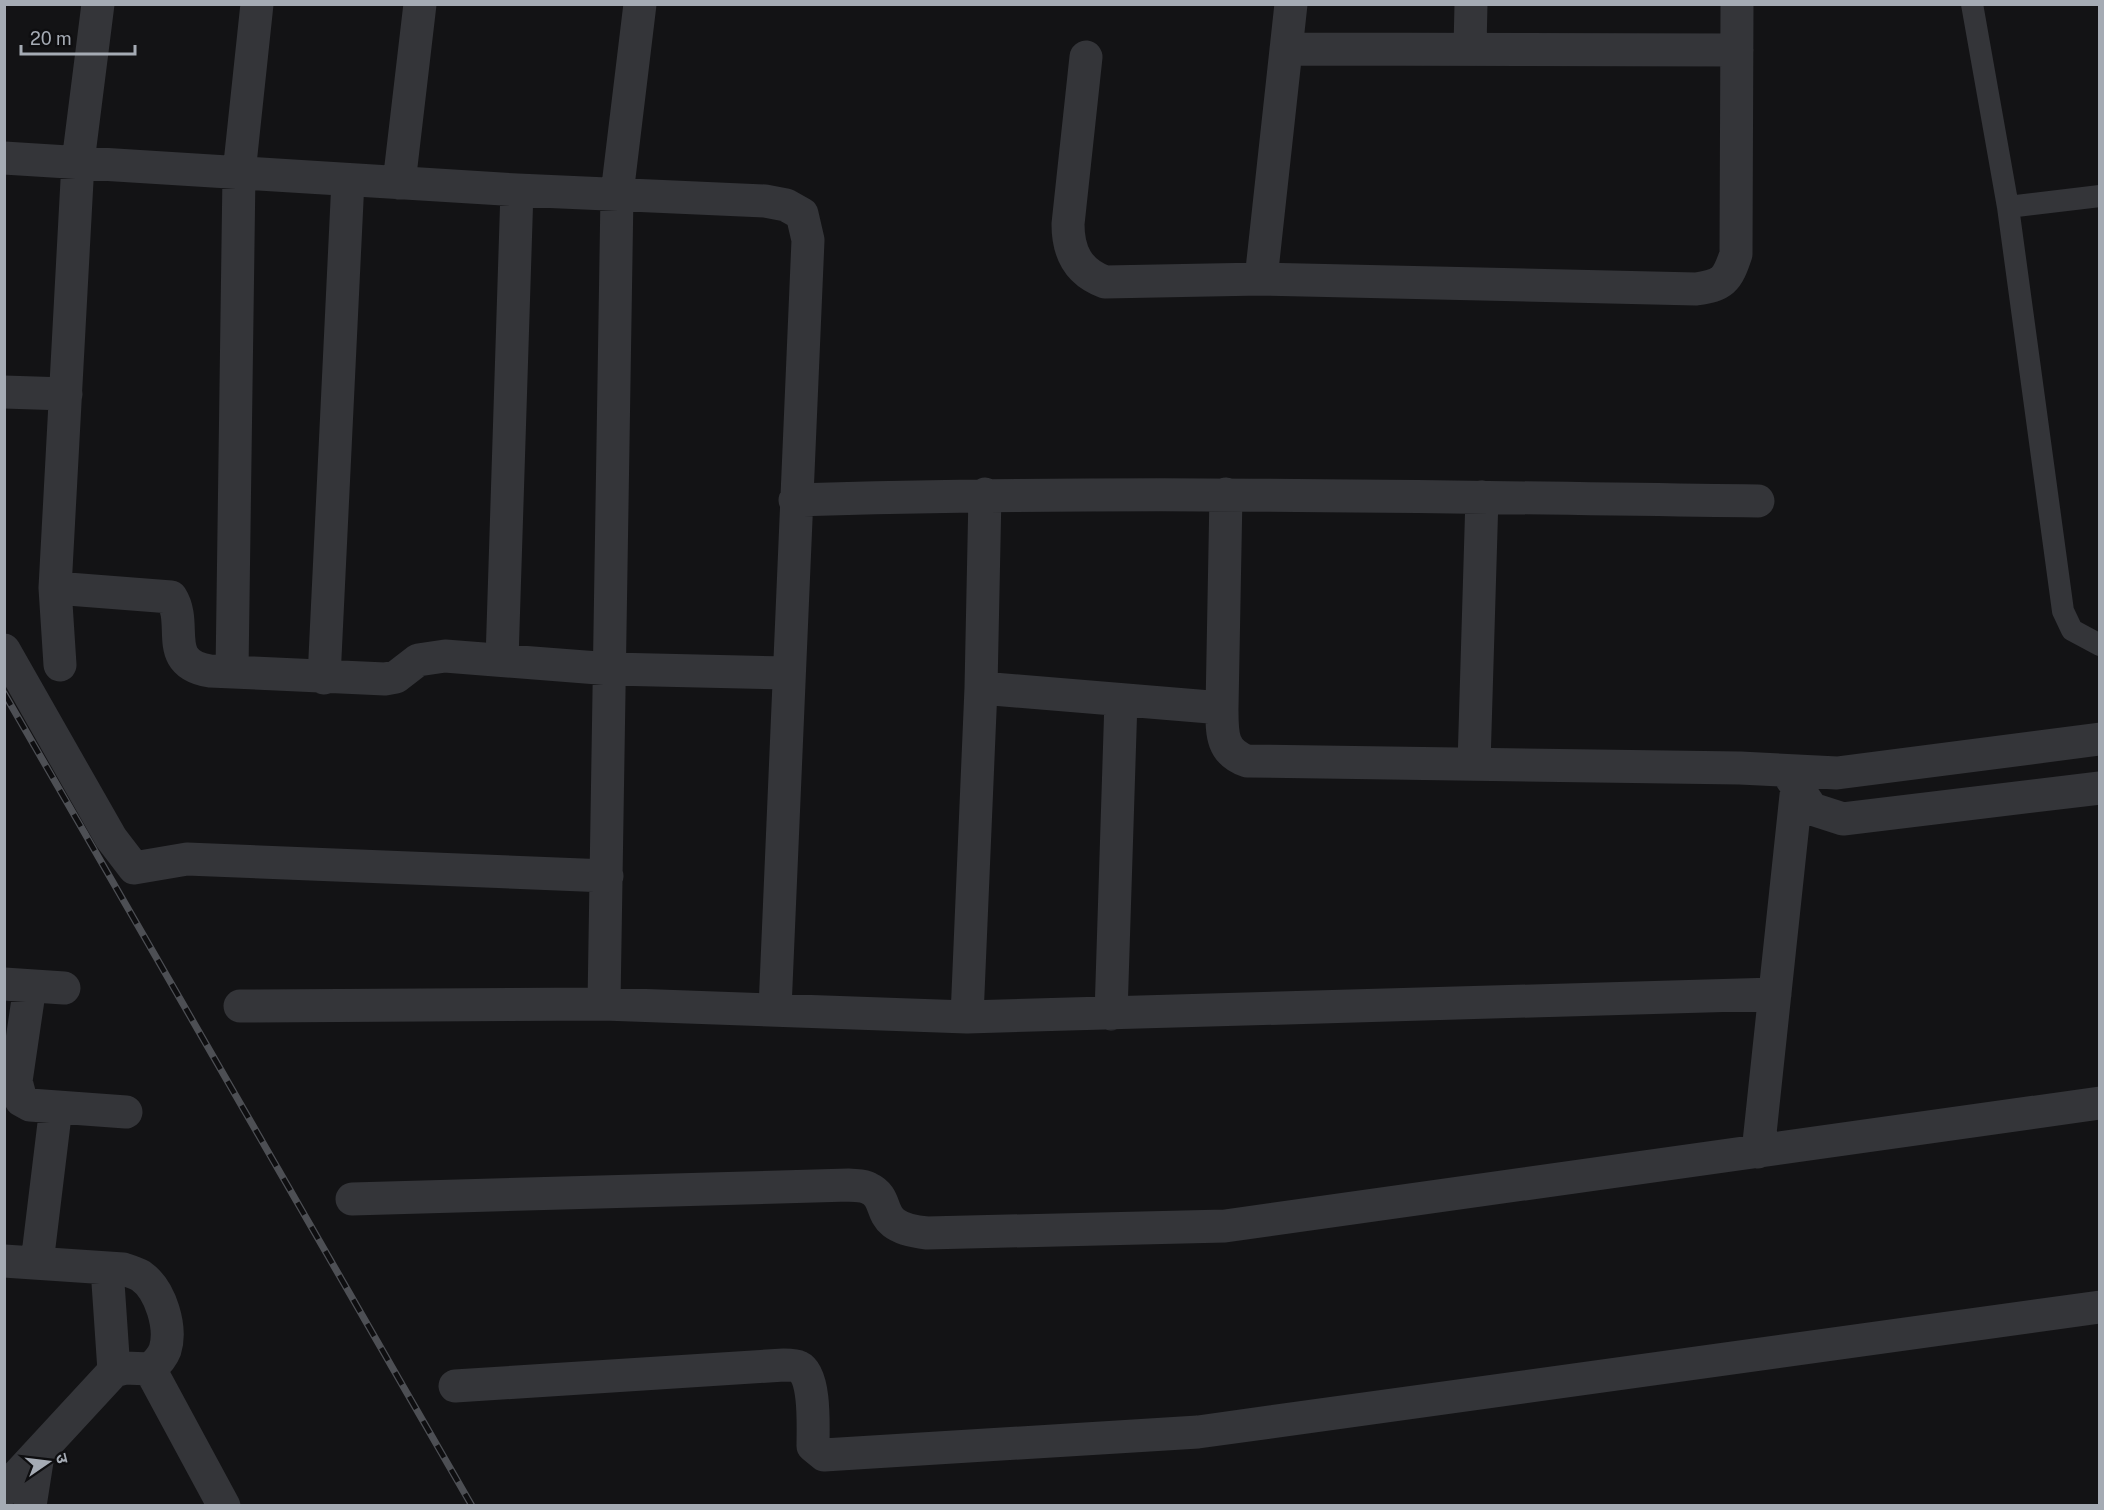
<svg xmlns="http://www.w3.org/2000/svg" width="2104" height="1510" font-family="'Public Sans','Noto Sans Devanagari',sans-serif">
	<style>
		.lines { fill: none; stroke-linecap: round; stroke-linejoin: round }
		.service { stroke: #343539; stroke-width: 22 }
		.minor { stroke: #343539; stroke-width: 33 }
		.rail-casing { stroke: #4d4f54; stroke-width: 7 }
		.rail { stroke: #0e0e10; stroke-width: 4.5; stroke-dasharray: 14; stroke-linecap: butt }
	</style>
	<rect width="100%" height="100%" fill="#131315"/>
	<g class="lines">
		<path class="service" d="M 1972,4 L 2008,207 L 2100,196
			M 2008,207 L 2063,611 L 2072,630 L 2100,645"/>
		<path class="minor" d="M 1470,48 L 1471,4
			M 1286,49 L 1737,50
			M 1086,57 L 1068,224 C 1068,252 1078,272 1105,282 L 1261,279 L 1696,289 C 1723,285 1727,281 1736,254 L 1737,4
			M 4,158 L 517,190 L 765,201 L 786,205 L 802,214 L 808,240 L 775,1009
			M 399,183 L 420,4
			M 1261,279 L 1291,4
			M 4,392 L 66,394
			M 795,500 C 1116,490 1437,497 1758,501
			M 55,588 L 171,597 C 189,625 161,663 210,671 L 385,679 L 396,677 L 418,660 L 445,656 L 611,669 L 789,673
			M 4,650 L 111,838 L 134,868 L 187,859 L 607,876
			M 502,660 L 517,190
			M 60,665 L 55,588 L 78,162 L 98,4
			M 232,672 L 239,173 L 257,4
			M 324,678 L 348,180
			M 981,688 L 1222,708 C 1222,733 1221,752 1247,761 L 1740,768 L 1837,773 L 2100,739
			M 1222,708 L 1226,494
			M 1474,764 L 1482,497
			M 1791,778 L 1812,809 L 1843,819 L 2100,788
			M 4,984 L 64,988
			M 30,986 L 16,1081 L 21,1100 L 30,1105 L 126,1112
			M 604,1004 L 617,194 L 640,4
			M 240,1006 L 604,1004 L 967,1017 L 1775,994
			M 1111,1014 L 1121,700
			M 967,1017 L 981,688 L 985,494
			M 1758,1152 L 1797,786
			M 352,1199 L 849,1185 C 854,1186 863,1185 868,1188 C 895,1200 869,1227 927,1233 L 1225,1226 L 2100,1103
			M 4,1261 L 123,1269 C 129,1271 136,1273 141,1276 C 161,1290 172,1328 165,1350 C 162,1358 156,1364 150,1369 L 125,1368 L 114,1371 L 4,1490
			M 37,1263 L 56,1107
			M 107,1268 L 114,1371
			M 150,1369 L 224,1506
			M 455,1386 L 784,1365 C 788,1365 795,1365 799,1367 C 816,1375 813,1429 813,1446 L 824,1455 L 840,1454 L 1198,1432 L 2100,1307
			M 30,1506 L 38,1455"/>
		<g class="rail-casing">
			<path id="rail" d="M 4,693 L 472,1506"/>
		</g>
		<use href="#rail" class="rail"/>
	</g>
	<rect width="2104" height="1510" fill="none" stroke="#a5abb4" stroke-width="12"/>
	<g transform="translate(48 1462) rotate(76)" stroke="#0e0e10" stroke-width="4.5" paint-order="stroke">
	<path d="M0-4.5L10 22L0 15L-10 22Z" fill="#a5abb4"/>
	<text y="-9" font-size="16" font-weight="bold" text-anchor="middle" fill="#a5abb4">उ</text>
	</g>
	<path d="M21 45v9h114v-9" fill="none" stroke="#a5abb4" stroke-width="3"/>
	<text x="30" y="45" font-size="18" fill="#a5abb4" stroke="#0e0e10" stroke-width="4.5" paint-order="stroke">20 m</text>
</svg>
